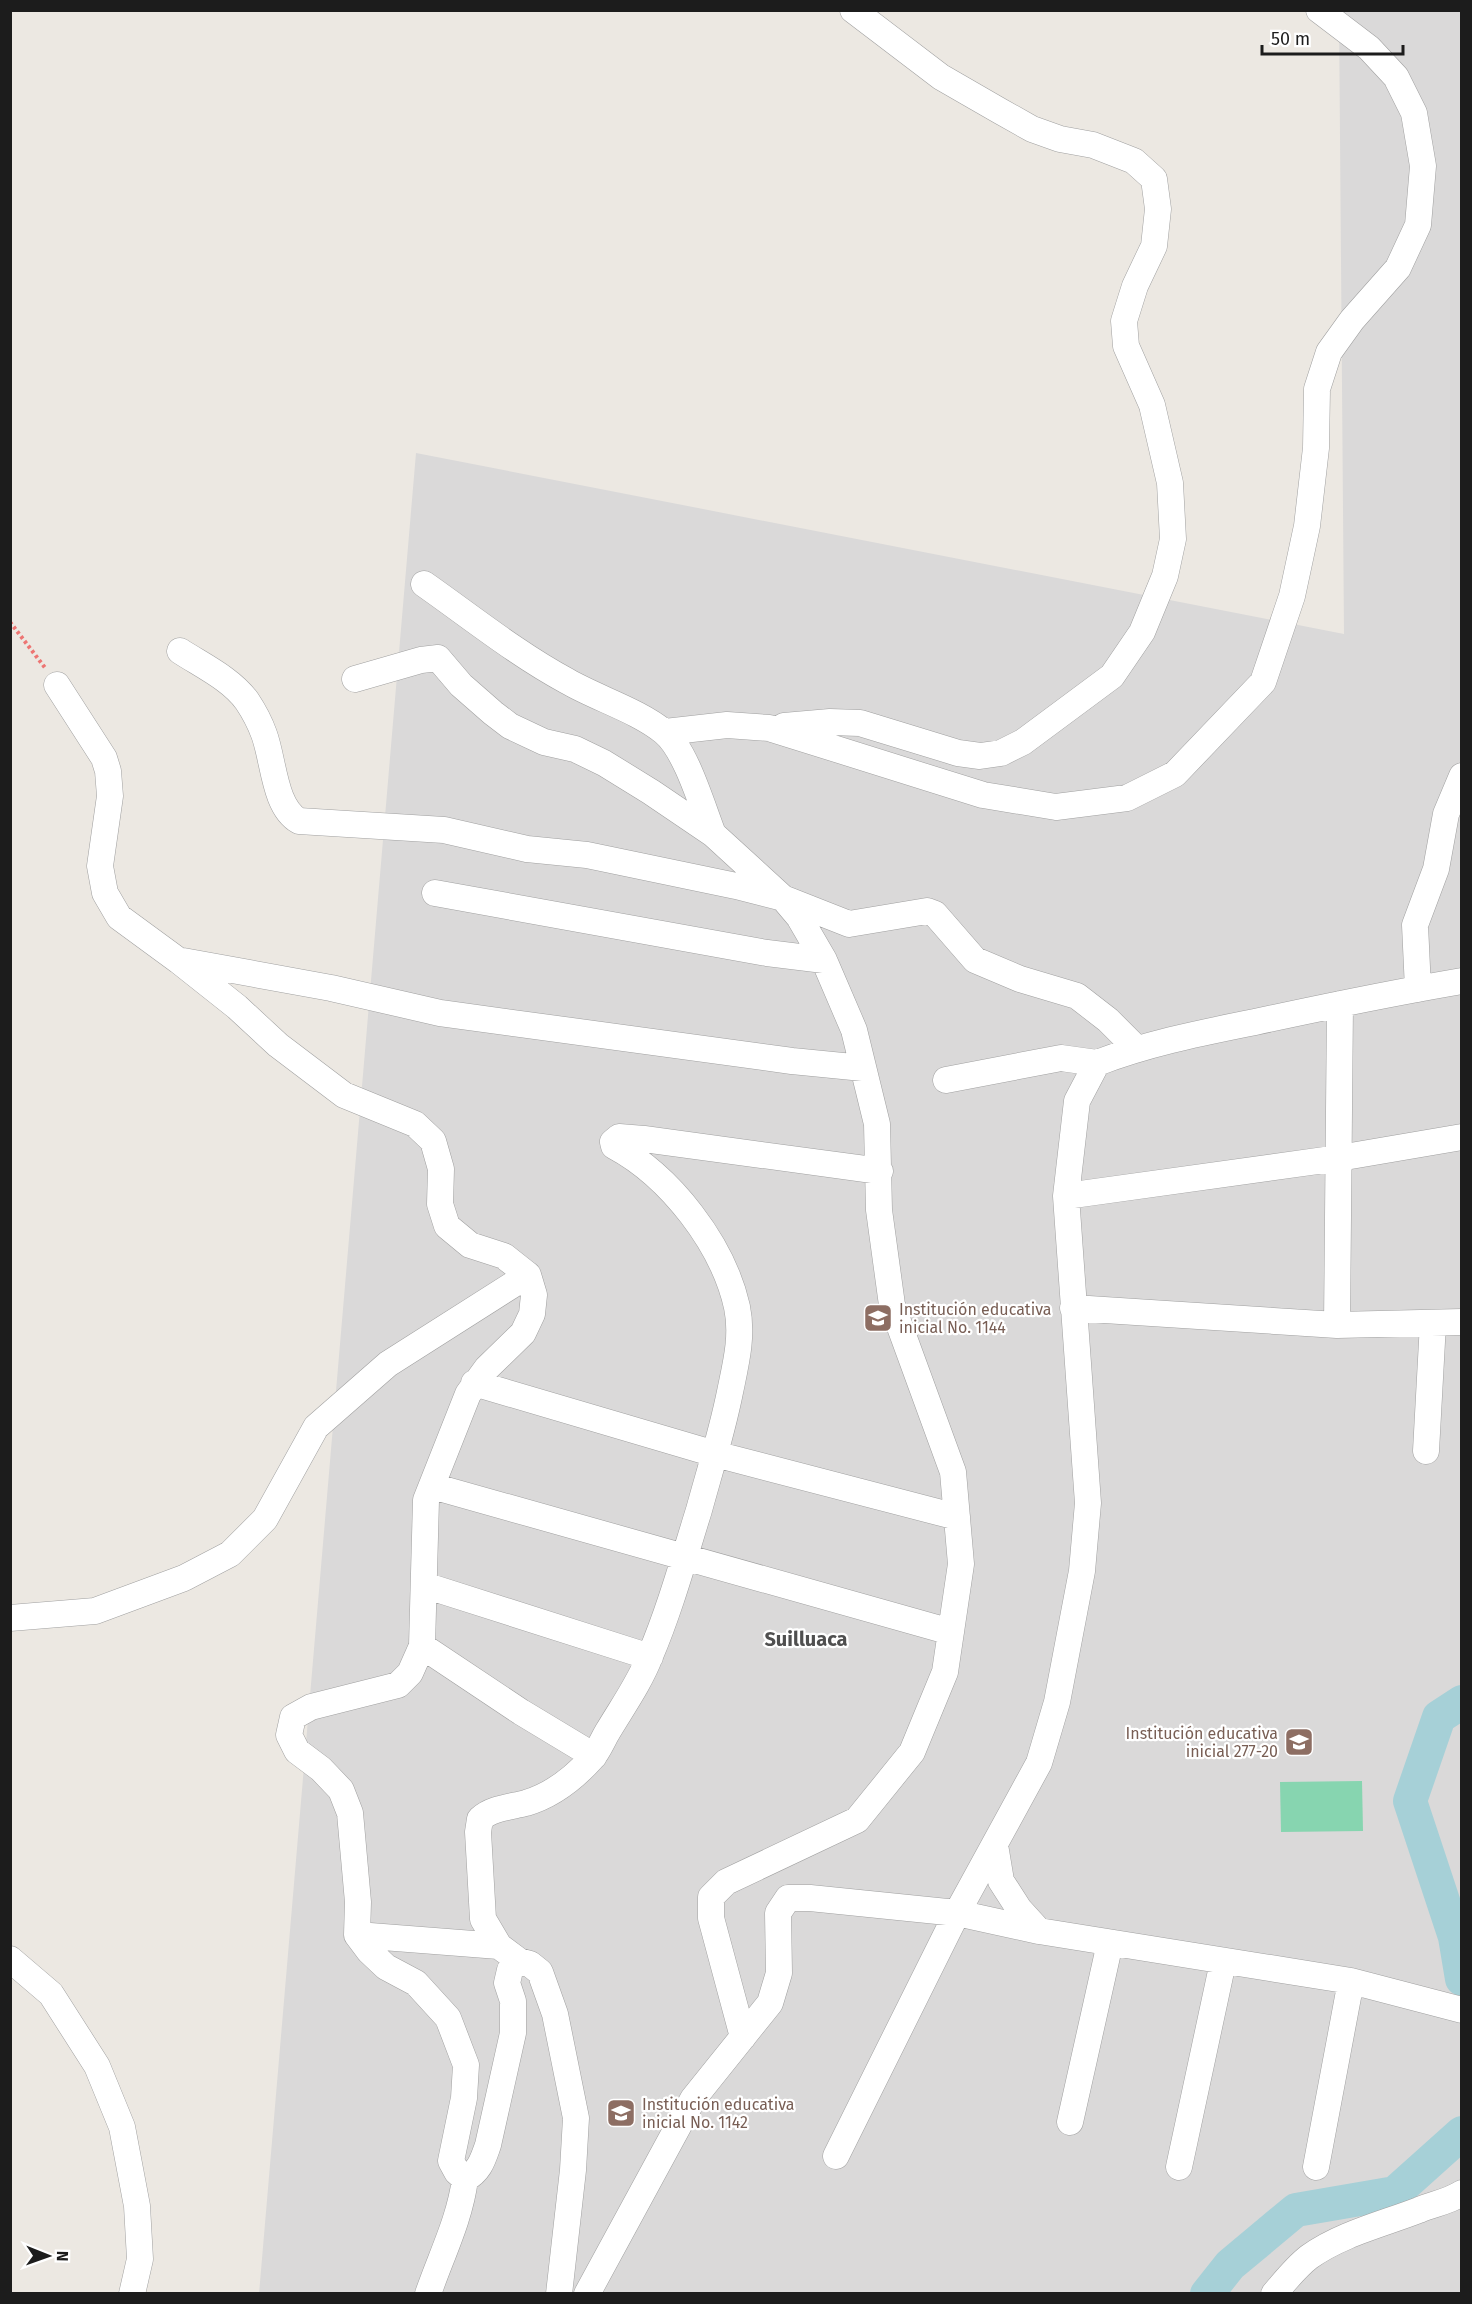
<svg xmlns="http://www.w3.org/2000/svg" width="1472" height="2304" font-family="'Fira Sans',sans-serif">
	<style>
		.residential { fill: #dad9d9 }
		.pitch { fill: #87d5b0 }
		.lines { fill: none; stroke-linecap: round; stroke-linejoin: round }
		.river { stroke: #a6d0d7; stroke-width: 34 }
		.minor-casing { stroke: #a0a0a0; stroke-width: 27 }
		.path { stroke: #ed7573; stroke-width: 4; stroke-dasharray: 3 3; stroke-linecap: butt }
		.minor { stroke: #fff; stroke-width: 26 }
		.labels { text-anchor: middle; dominant-baseline: central; stroke-width: 4.5; stroke-linejoin: round; paint-order: stroke }
		.education-label { font-size: 16px; fill: #785e54; stroke: #fff; text-anchor: start }
		.quarter-label { font-size: 20px; font-weight: bold; fill: #4f4f4f; stroke: #fff }
	</style>
	<rect width="100%" height="100%" fill="#ece8e2"/>
	<path class="residential" d="M 1339,11 L 1461,11 L 1461,2293 L 259,2294 L 416,453 L 1344,634 Z"/>
	<path class="pitch" d="M 1362,1781 L 1363,1831 L 1281,1832 L 1280,1782 Z"/>
	<g class="lines">
		<path class="river" d="M 1462,1702 L 1439,1717 L 1410,1801 L 1455,1937 L 1462,1979
			M 1207,2294 L 1230,2265 L 1296,2210 L 1395,2193 L 1462,2133"/>
		<g class="minor-casing">
			<path id="minor" d="M 424,584 C 471,617 517,654 567,681 C 596,698 639,711 664,732 C 686,750 702,806 713,834
				M 180,651 C 203,666 231,679 247,701 C 253,710 260,723 264,734 C 274,761 274,807 299,821 L 444,830 L 527,849 L 587,855 L 736,886 L 783,898 L 849,924 L 927,911 L 935,914 L 975,960 L 1020,979 L 1077,996 L 1108,1020 L 1136,1048
				M 355,679 L 421,660 L 438,658 L 461,685 L 493,713 L 510,726 L 544,742 L 575,749 L 604,763 L 651,792 L 713,834 L 783,898 L 799,917 L 824,960 L 854,1030 L 877,1124 L 879,1210 L 892,1305 L 953,1472 L 961,1564 L 945,1672 L 912,1752 L 857,1820 L 726,1882 L 711,1897 L 711,1918 L 743,2037
				M 57,685 L 104,758 L 108,771 L 110,796 L 100,866 L 105,893 L 119,917 L 179,961 L 237,1007 L 278,1045 L 344,1095 L 415,1124 L 433,1141 L 441,1169 L 440,1204 L 447,1226 L 470,1245 L 504,1256 L 528,1275 L 534,1295 L 532,1314 L 523,1333 L 487,1368 L 468,1394 L 426,1500 L 422,1646 L 410,1673 L 398,1685 L 311,1707 L 293,1717 L 289,1735 L 297,1751 L 321,1769 L 341,1790 L 350,1813 L 358,1902 L 357,1935 L 369,1951 L 386,1967 L 416,1983 L 448,2018 L 466,2065 L 464,2098 L 451,2161 L 457,2172 L 465,2179 C 480,2171 483,2159 488,2145 L 513,2033 L 513,2001 L 507,1983 L 510,1970 L 519,1961 L 530,1964 L 540,1972 L 555,2014 L 576,2118 L 573,2170 L 559,2294
				M 784,726 L 830,722 L 860,723 L 958,753 L 980,756 L 1001,753 L 1023,742 L 1112,676 L 1142,632 L 1165,576 L 1173,539 L 1170,483 L 1152,405 L 1126,346 L 1124,321 L 1135,286 L 1154,246 L 1158,209 L 1154,179 L 1134,161 L 1093,145 L 1060,139 L 1032,129 L 1000,111 L 941,77 L 853,10
				M 665,732 L 727,725 L 769,728 L 983,795 L 1056,807 L 1127,798 L 1175,774 L 1263,682 L 1292,596 L 1307,526 L 1316,448 L 1317,389 L 1329,352 L 1352,320 L 1398,268 L 1418,225 L 1423,166 L 1414,113 L 1396,77 L 1369,48 L 1319,10
				M 435,893 L 767,953 L 824,960
				M 183,961 L 331,988 L 440,1013 L 792,1061 L 863,1068
				M 1418,989 L 1415,925 L 1436,869 L 1446,814 L 1462,776
				M 946,1080 L 1061,1058 L 1097,1063
				M 1066,1196 L 1339,1158 L 1462,1137
				M 1073,1308 L 1337,1325 L 1462,1322
				M 1337,1325 L 1340,1004
				M 474,1383 L 715,1454 L 957,1517
				M 1426,1451 L 1433,1323
				M 432,1486 L 951,1632
				M 424,1585 L 650,1657
				M 10,1618 L 95,1611 L 184,1578 L 230,1554 L 265,1519 L 316,1427 L 388,1364 L 528,1275
				M 422,1646 L 521,1712 L 594,1756
				M 995,1845 L 1001,1881 L 1019,1909 L 1039,1931
				M 357,1935 L 499,1946
				M 10,1959 L 51,1994 L 97,2066 L 122,2127 L 137,2206 L 140,2259 L 132,2294
				M 519,1961 L 499,1946 L 483,1919 L 478,1832 L 480,1819 C 492,1808 510,1807 526,1803 C 553,1795 574,1778 592,1758 C 599,1750 603,1739 608,1731 C 623,1706 640,1682 650,1656 C 670,1609 684,1558 699,1510 C 710,1470 722,1432 730,1392 C 736,1363 743,1336 737,1307 C 723,1244 670,1176 614,1146 L 613,1142 L 619,1137 L 644,1139 L 880,1171
				M 1070,2122 L 1110,1943
				M 836,2156 L 957,1913 L 1039,1763 L 1057,1702 L 1082,1571 L 1088,1503 L 1066,1196 L 1077,1101 L 1097,1063 C 1149,1043 1201,1033 1255,1022 C 1324,1007 1392,993 1462,981
				M 1179,2167 L 1223,1962
				M 1316,2167 L 1351,1981
				M 428,2294 C 441,2256 460,2219 465,2179
				M 587,2294 L 693,2099 L 770,2003 L 779,1973 L 778,1913 L 788,1898 L 810,1898 L 957,1913 L 1039,1931 L 1351,1981 L 1462,2010
				M 1274,2294 C 1285,2281 1296,2267 1309,2257 C 1341,2234 1383,2224 1419,2210 C 1433,2204 1448,2202 1462,2193"/>
		</g>
		<path class="path" d="M 10,622 L 46,669"/>
		<use href="#minor" class="minor"/>
	</g>
	<defs>
		<g id="school-square" transform="scale(1.5)"><rect x="-9" y="-9" width="18" height="18" rx="4" fill="#8d6e63" stroke="#fff"/><path d="M0-5L7-2L0 1L-7-2ZM-4 1L0 2.5L4 1V4Q0 6-4 4Z" fill="#fff"/></g>
	</defs>
	<g fill-rule="evenodd">
		<use href="#school-square" x="878" y="1318"/>
		<use href="#school-square" x="1299" y="1742"/>
		<use href="#school-square" x="621" y="2113"/>
	</g>
	<g class="labels">
		<g class="education-label">
			<text x="899" y="1309">Institución educativa<tspan x="899" dy="18">inicial No. 1144</tspan></text>
			<text x="1278" y="1733" text-anchor="end">Institución educativa<tspan x="1278" dy="18">inicial 277-20</tspan></text>
			<text x="642" y="2104">Institución educativa<tspan x="642" dy="18">inicial No. 1142</tspan></text>
		</g>
		<g class="quarter-label">
			<text x="806" y="1639">Suilluaca</text>
		</g>
	</g>
	<rect width="1472" height="2304" fill="none" stroke="#1c1c1c" stroke-width="24"/>
	<g transform="translate(48 2256) rotate(91)" stroke="#ffffff" stroke-width="4.5" paint-order="stroke">
	<path d="M0-4.5L10 22L0 15L-10 22Z" fill="#1c1c1c"/>
	<text y="-9" font-size="16" font-weight="bold" text-anchor="middle" fill="#1c1c1c">N</text>
	</g>
	<path d="M1262 45v9h141v-9" fill="none" stroke="#1c1c1c" stroke-width="3"/>
	<text x="1271" y="45" font-size="18" fill="#1c1c1c" stroke="#ffffff" stroke-width="4.5" paint-order="stroke">50 m</text>
</svg>
